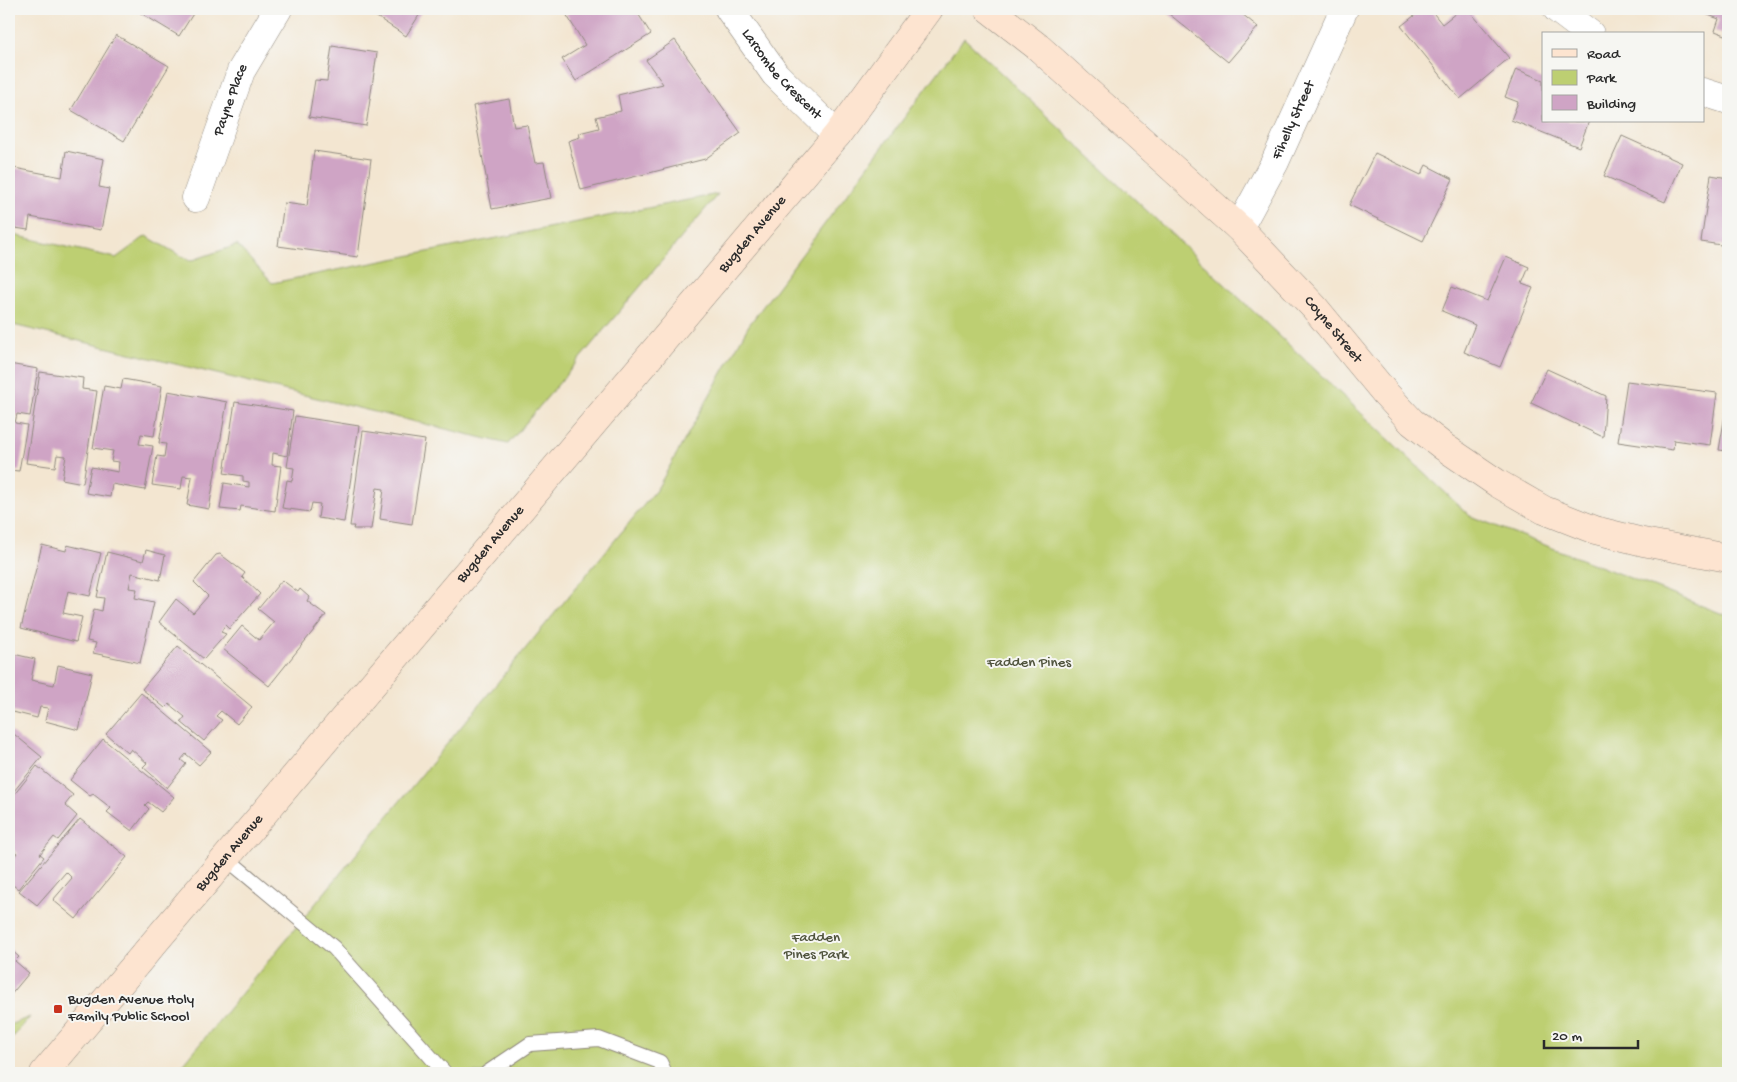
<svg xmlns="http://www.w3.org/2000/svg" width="1737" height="1082" font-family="'Gochi Hand',sans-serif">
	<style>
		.green { fill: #bdcf72; stroke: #747d4e }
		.building { fill: #cfa4c5 }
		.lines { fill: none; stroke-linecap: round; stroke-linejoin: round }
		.lane-casing { stroke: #8f887e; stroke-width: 16 }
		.street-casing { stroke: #8f887e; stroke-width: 29 }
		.secondary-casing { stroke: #8f887e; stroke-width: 29 }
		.lane { stroke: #fff; stroke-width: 14 }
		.street { stroke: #fff; stroke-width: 28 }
		.secondary { stroke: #fde4d0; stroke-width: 28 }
		.poi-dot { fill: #c8321e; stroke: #f6f6f2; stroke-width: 2 }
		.labels { text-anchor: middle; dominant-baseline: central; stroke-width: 4; stroke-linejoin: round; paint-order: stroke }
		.street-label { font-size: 15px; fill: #2b2b2b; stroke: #f6f6f2 }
		.park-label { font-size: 15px; fill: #50543d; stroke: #f6f6f2 }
		.poi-label { font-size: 15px; fill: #2b2b2b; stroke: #f6f6f2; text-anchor: start }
	</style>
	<rect width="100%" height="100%" fill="#f6f6f2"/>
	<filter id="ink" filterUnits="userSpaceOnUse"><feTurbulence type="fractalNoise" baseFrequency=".02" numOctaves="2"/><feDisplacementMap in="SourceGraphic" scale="10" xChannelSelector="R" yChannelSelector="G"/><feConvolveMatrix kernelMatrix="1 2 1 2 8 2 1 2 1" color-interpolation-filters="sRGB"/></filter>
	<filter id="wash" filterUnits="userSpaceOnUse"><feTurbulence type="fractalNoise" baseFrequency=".0096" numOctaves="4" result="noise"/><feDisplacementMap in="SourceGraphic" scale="20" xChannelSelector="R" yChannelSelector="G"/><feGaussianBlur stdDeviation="1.12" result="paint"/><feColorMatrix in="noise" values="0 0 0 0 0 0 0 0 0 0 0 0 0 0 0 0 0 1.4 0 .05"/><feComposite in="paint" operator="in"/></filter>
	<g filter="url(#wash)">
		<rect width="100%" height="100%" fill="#f3e6d1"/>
		<path class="green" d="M 964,38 L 1470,516 L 1728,616 L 1728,1073 L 176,1073 L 657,489 L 749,325 Z
			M 718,194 L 508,444 L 9,324 L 9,234 L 116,258 L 146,236 L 190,261 L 237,245 L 272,283 Z
			M 30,1017 L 9,1042 L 9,1025 Z"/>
		<g id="blocks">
			<path class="building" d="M 134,9 L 196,9 L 179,36 Z
				M 371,9 L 423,9 L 406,36 L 369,12 Z
				M 575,9 L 635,9 L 651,34 L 576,81 L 562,59 L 585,45 L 566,14 Z
				M 1163,9 L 1236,9 L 1258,27 L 1228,62 Z
				M 1423,9 L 1430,9 L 1442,24 L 1461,9 L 1468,9 L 1509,58 L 1460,99 L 1401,26 Z
				M 1692,9 L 1728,9 L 1728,36 L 1715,31 L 1719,19 Z
				M 116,35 L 169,66 L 124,141 L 71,110 Z
				M 675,40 L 741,133 L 705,159 L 581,190 L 568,141 L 580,137 L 579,133 L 599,128 L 596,117 L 621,111 L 618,95 L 663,84 L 646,60 Z
				M 332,46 L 377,53 L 366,126 L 309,117 L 315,80 L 327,81 Z
				M 1516,69 L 1543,80 L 1543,121 L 1589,121 L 1579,147 L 1511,120 L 1518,102 L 1505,97 Z
				M 509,99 L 514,127 L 527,125 L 535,163 L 544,162 L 551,198 L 492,209 L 473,106 Z
				M 1622,136 L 1682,163 L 1665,202 L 1604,176 Z
				M 66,151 L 104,159 L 99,187 L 109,189 L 101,230 L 30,217 L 28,230 L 9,227 L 9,167 L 62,177 Z
				M 314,151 L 371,159 L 358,257 L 278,246 L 284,203 L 307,206 Z
				M 1375,153 L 1421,175 L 1426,165 L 1453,179 L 1423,241 L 1349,205 Z
				M 1711,175 L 1728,178 L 1728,246 L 1701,242 Z
				M 1506,257 L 1529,267 L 1522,284 L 1533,288 L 1500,367 L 1464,352 L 1475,325 L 1442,311 L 1452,287 L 1487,301 Z
				M 9,364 L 38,369 L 30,416 L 17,414 L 15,423 L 27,425 L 19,471 L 9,470 Z
				M 1547,369 L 1606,396 L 1603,437 L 1531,403 Z
				M 40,372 L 83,378 L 82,389 L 97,391 L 83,483 L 62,479 L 66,456 L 57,455 L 55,467 L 26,463 Z
				M 123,379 L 162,386 L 154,436 L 141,434 L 139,444 L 153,446 L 145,490 L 112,484 L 110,497 L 86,493 L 91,467 L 118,472 L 119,462 L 111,461 L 113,451 L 93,448 L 104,386 L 121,389 Z
				M 1627,381 L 1717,393 L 1710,445 L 1674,440 L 1673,450 L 1618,442 Z
				M 168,391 L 227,402 L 209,509 L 187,505 L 192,477 L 183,476 L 181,489 L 152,485 L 157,456 L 164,457 L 166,444 L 159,443 Z
				M 235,402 L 293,411 L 287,456 L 273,453 L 272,465 L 281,466 L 275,511 L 241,506 L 240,511 L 220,509 L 224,483 L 249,487 L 249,482 L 243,481 L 243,476 L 224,473 Z
				M 1726,409 L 1728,409 L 1728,451 L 1719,450 Z
				M 295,416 L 359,426 L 344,522 L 318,518 L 320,504 L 312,503 L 310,512 L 282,508 L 287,480 L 292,481 L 294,468 L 287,467 Z
				M 363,431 L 425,440 L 412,524 L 380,519 L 384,489 L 377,488 L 371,529 L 353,529 L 354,526 L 350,526 Z
				M 42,545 L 66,551 L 67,545 L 101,553 L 90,596 L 68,591 L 63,613 L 82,617 L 76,642 L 21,628 Z
				M 146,550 L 165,555 L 160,580 L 132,573 L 129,588 L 137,589 L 135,598 L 154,602 L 140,663 L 93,653 L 96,643 L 87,641 L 94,609 L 102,611 L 104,598 L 97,597 L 107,552 L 143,561 Z
				M 220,554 L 245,573 L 242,577 L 260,594 L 229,629 L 225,625 L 221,632 L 226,634 L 204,659 L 159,622 L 176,599 L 193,613 L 208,596 L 194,582 L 216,555 Z
				M 282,580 L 298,592 L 300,589 L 309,597 L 307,601 L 326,615 L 269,686 L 223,649 L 242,626 L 259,640 L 274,622 L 258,609 Z
				M 178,646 L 252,707 L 237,724 L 221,711 L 216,716 L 222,720 L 204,741 L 181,722 L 185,717 L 169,704 L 165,708 L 142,689 Z
				M 9,653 L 35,659 L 31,680 L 54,685 L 58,665 L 92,673 L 79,730 L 45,721 L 48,708 L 40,707 L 37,718 L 9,711 Z
				M 141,693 L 211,752 L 199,765 L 186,754 L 181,760 L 186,764 L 167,788 L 143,767 L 147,763 L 131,749 L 128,753 L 106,734 Z
				M 9,730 L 42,757 L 9,797 Z
				M 103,739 L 174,797 L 161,812 L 148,802 L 145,805 L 149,809 L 132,831 L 107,812 L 111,808 L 93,794 L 90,796 L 70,780 Z
				M 37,766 L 73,795 L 65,805 L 77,816 L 58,840 L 54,837 L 40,854 L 44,857 L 18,889 L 9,882 L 9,863 L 17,853 L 9,847 L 9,801 Z
				M 80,819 L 127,857 L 76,919 L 53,900 L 72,878 L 66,872 L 37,905 L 19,891 Z
				M 10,949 L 19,957 L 15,961 L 29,973 L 9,997 Z"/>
		</g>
	</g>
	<g filter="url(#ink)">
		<use href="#blocks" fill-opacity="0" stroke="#8f887e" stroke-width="1"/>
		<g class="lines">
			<g class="lane-casing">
				<path id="lane" d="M 226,858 L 334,948 L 445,1073
					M 487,1073 L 530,1044 L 599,1039 L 660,1062 L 665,1073"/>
			</g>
			<g class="street-casing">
				<g id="street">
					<path id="s1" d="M 729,9 L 775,74 L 837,135"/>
					<path d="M 1557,9 L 1590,34"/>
					<path d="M 1703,92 L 1728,100"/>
					<path id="s2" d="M 196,198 L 241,71 L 278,9"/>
					<path id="s3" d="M 1239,228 L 1275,162 L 1344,9"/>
				</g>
			</g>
			<g class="secondary-casing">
				<g id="secondary">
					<path id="s4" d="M 989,9 L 1038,47 L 1239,228 L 1314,307 L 1386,394 L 1412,422 L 1444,447 L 1497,483 L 1544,510 L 1595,530 L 1643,542 L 1728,558"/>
					<path id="s5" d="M 44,1073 L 837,135 L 929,9"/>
				</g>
			</g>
			<use href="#lane" class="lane"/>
			<use href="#street" class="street"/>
			<use href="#secondary" class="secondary"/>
		</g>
	</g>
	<rect class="poi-dot" x="53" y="1004" width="10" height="10" rx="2.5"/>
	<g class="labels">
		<g class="street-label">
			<text stroke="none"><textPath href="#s1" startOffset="84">Larcombe Crescent</textPath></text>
			<text stroke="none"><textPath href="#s2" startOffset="104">Payne Place</textPath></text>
			<text stroke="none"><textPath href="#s3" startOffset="121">Fihelly Street</textPath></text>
			<text stroke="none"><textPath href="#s5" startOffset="1098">Bugden Avenue</textPath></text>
			<text stroke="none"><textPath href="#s4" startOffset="471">Coyne Street</textPath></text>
			<text stroke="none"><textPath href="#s5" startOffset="692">Bugden Avenue</textPath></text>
			<text stroke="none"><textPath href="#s5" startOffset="288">Bugden Avenue</textPath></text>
		</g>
		<g class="park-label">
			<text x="1029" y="663">Fadden Pines</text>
			<text x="816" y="938">Fadden<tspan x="816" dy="17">Pines Park</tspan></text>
		</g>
		<g class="poi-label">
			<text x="68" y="1000">Bugden Avenue Holy<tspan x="68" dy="17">Family Public School</tspan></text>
		</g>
	</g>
	<rect width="1737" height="1082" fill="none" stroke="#f6f6f2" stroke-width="30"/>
	<rect x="1542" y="32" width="162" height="90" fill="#f6f6f2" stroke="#a5a5a2"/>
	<rect x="1552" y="49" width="25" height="8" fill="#fde4d0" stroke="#a5a5a2"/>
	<text x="1587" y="58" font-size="15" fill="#2b2b2b">Road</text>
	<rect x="1552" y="70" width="25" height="15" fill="#bdcf72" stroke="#a5a5a2"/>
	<text x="1587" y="82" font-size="15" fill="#2b2b2b">Park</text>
	<rect x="1552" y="95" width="25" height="15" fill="#cfa4c5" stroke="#a5a5a2"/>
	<text x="1587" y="108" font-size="15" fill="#2b2b2b">Building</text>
	<path d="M1544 1040v8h94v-8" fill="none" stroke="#2b2b2b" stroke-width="2.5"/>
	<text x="1552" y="1040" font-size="15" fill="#2b2b2b" stroke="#f6f6f2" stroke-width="4" paint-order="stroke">20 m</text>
</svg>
